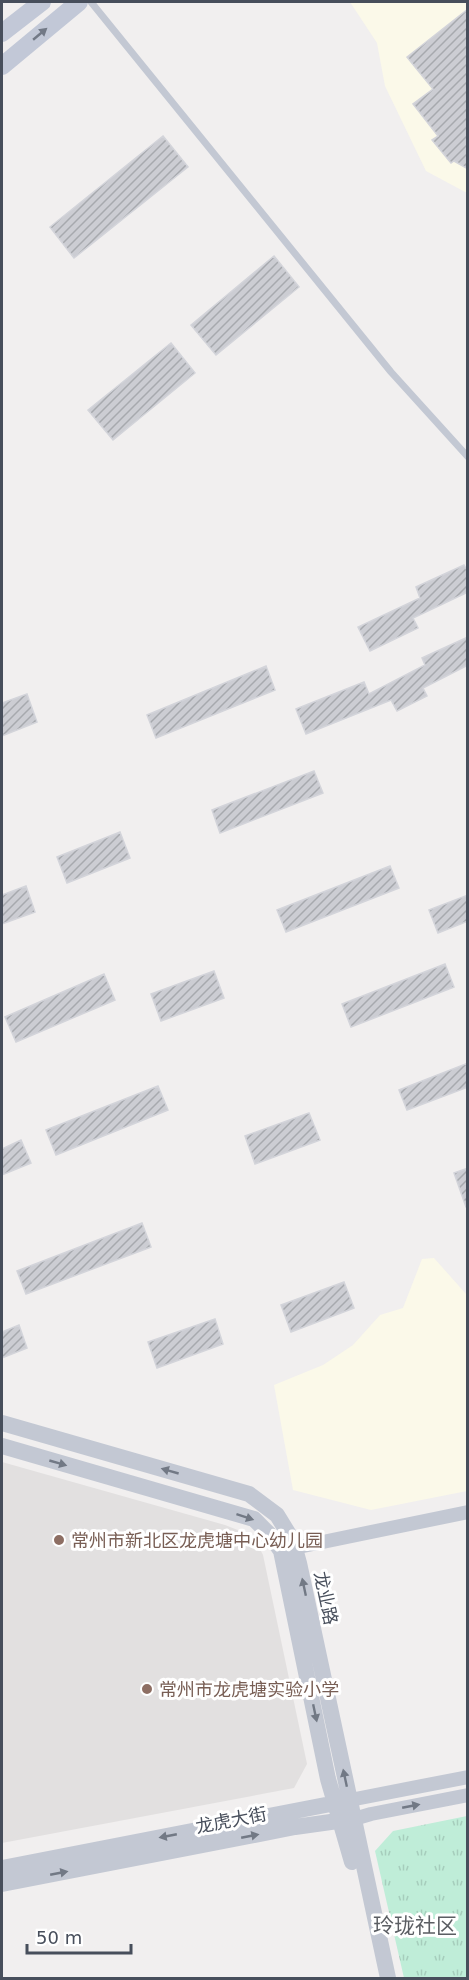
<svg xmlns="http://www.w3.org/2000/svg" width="469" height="1980" font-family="'DejaVu Sans','Noto Sans SC',sans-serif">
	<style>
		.commercial { fill: #fbf9e9 }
		.education { fill: #e2e0e0 }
		.grass { fill: url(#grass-tufts) }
		.building { fill: url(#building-hatch); stroke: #d3d4da; stroke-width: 1.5 }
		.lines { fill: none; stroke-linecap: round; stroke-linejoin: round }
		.service { stroke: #c3c8d3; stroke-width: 7 }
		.minor { stroke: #c3c8d3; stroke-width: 14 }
		.tertiary { stroke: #c3c8d3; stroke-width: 16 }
		.secondary { stroke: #c2c8d7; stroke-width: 18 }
		.oneway { fill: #727986 }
		.oneway2 { fill: #727985 }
		.education-dot { fill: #8d6e63; stroke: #fff; stroke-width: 2 }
		.labels { text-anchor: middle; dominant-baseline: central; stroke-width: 6; stroke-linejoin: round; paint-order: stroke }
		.education-label { font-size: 18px; fill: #785e54; stroke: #fff; text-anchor: start }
		.street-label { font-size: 18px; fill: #474e5b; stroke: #fff }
		.quarter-label { font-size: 21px; fill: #5b5e63; stroke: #fff }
	</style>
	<defs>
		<pattern id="grass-tufts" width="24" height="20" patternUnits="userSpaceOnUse" patternTransform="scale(1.5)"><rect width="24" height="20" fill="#bfedd8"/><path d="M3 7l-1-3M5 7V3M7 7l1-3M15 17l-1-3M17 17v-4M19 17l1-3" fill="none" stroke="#a6cdbc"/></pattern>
		<pattern id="building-hatch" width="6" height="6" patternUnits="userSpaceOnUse" patternTransform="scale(1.5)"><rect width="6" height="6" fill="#cccdd3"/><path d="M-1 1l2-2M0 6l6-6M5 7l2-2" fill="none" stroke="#a7a9ae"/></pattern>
	</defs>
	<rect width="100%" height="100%" fill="#f1efef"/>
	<path class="commercial" d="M 350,2 L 467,2 L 467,193 L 426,171 L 385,86 L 377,43 Z
		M 434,1258 L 467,1295 L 467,1491 L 371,1510 L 293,1490 L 274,1385 L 323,1365 L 353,1345 L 380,1315 L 403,1308 L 422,1259 Z"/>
	<path class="education" d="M 2,1462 L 225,1525 L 253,1536 L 263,1555 L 307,1764 L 294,1788 L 2,1843 Z"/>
	<path class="grass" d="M 467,1816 L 467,1978 L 404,1978 L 375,1851 L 393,1831 Z"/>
	<path class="building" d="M 468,9 L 468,169 L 454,161 L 451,163 L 432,140 L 438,136 L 413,104 L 433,89 L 407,57 Z
		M 163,136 L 188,167 L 74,258 L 50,227 Z
		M 274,256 L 299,287 L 216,355 L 191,325 Z
		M 171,343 L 195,373 L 113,440 L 88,410 Z
		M 464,565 L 468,572 L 468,592 L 413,618 L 418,628 L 370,651 L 358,627 L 420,598 L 416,587 Z
		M 468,637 L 468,665 L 423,688 L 427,696 L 397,711 L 391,700 L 306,734 L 296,709 L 364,682 L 369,694 L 425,665 L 422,658 Z
		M 266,666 L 275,690 L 156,738 L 147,715 Z
		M 27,694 L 37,722 L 2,736 L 2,703 Z
		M 314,771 L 323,793 L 220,833 L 212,810 Z
		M 120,832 L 130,858 L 67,883 L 57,857 Z
		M 390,866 L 399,888 L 286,932 L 277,910 Z
		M 26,886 L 35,912 L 2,924 L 2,895 Z
		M 468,895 L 468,921 L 438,933 L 429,910 Z
		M 445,964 L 454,987 L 351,1027 L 342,1004 Z
		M 214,971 L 224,998 L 161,1021 L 151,994 Z
		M 104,974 L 115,1000 L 16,1042 L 5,1017 Z
		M 468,1063 L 468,1087 L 407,1110 L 399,1090 Z
		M 158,1086 L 168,1110 L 56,1155 L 46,1130 Z
		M 309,1113 L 320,1140 L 255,1164 L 245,1136 Z
		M 21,1140 L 31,1163 L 2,1175 L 2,1149 Z
		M 468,1168 L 468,1207 L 466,1207 L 454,1173 Z
		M 142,1223 L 151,1247 L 26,1294 L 17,1271 Z
		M 344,1282 L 354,1308 L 291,1332 L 281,1305 Z
		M 215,1319 L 223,1344 L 157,1368 L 148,1342 Z
		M 19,1325 L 27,1348 L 2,1358 L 2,1332 Z"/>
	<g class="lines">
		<path class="service" d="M 91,2 L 391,372 L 468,457"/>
		<path class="minor" d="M 284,1550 L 468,1512
			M 350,1800 L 468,1777
			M 354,1819 L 371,1814 L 468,1795"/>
		<path class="tertiary" d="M 2,1423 L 249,1494 L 277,1515 L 293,1541 L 299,1563 L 388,1978
			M 2,1446 L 254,1519 L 269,1534 L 281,1551 L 328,1779 L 352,1862
			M 2,1868 L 346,1801
			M 2,1884 L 295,1827 L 352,1819"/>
		<path class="secondary" d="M 2,33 L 42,2
			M 2,66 L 79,2"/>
	</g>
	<defs><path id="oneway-solid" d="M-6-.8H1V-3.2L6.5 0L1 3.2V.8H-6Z" transform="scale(1.5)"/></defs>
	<use class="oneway" href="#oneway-solid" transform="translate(40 34) rotate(-40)"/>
	<g class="oneway2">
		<use href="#oneway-solid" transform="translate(58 1463) rotate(16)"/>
		<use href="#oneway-solid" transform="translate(170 1471) rotate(-164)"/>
		<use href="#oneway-solid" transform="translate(245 1517) rotate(18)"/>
		<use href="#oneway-solid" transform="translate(304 1587) rotate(-102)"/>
		<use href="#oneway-solid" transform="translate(315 1713) rotate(78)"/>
		<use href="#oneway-solid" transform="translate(345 1778) rotate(-102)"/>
		<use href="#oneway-solid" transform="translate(411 1806) rotate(-11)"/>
		<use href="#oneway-solid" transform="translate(168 1836) rotate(169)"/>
		<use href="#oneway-solid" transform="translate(250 1836) rotate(-11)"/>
		<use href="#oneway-solid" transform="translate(59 1873) rotate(-11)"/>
	</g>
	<g class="education-dot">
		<circle cx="59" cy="1540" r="6"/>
		<circle cx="147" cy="1689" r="6"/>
	</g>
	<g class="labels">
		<g class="education-label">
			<text x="71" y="1540">常州市新北区龙虎塘中心幼儿园</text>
			<text x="159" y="1689">常州市龙虎塘实验小学</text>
		</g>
		<g class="street-label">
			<text transform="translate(326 1598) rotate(78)">龙业路</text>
			<text transform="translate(231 1820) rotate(-11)">龙虎大街</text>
		</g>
		<g class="quarter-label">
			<text x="415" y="1926">玲珑社区</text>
		</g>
	</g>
	<rect width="469" height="1980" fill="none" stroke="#474e5b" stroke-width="6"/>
	<path d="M27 1944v9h104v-9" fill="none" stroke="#474e5b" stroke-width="3"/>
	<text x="36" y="1944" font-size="18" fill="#474e5b" stroke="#ffffff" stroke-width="4.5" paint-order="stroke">50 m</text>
</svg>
